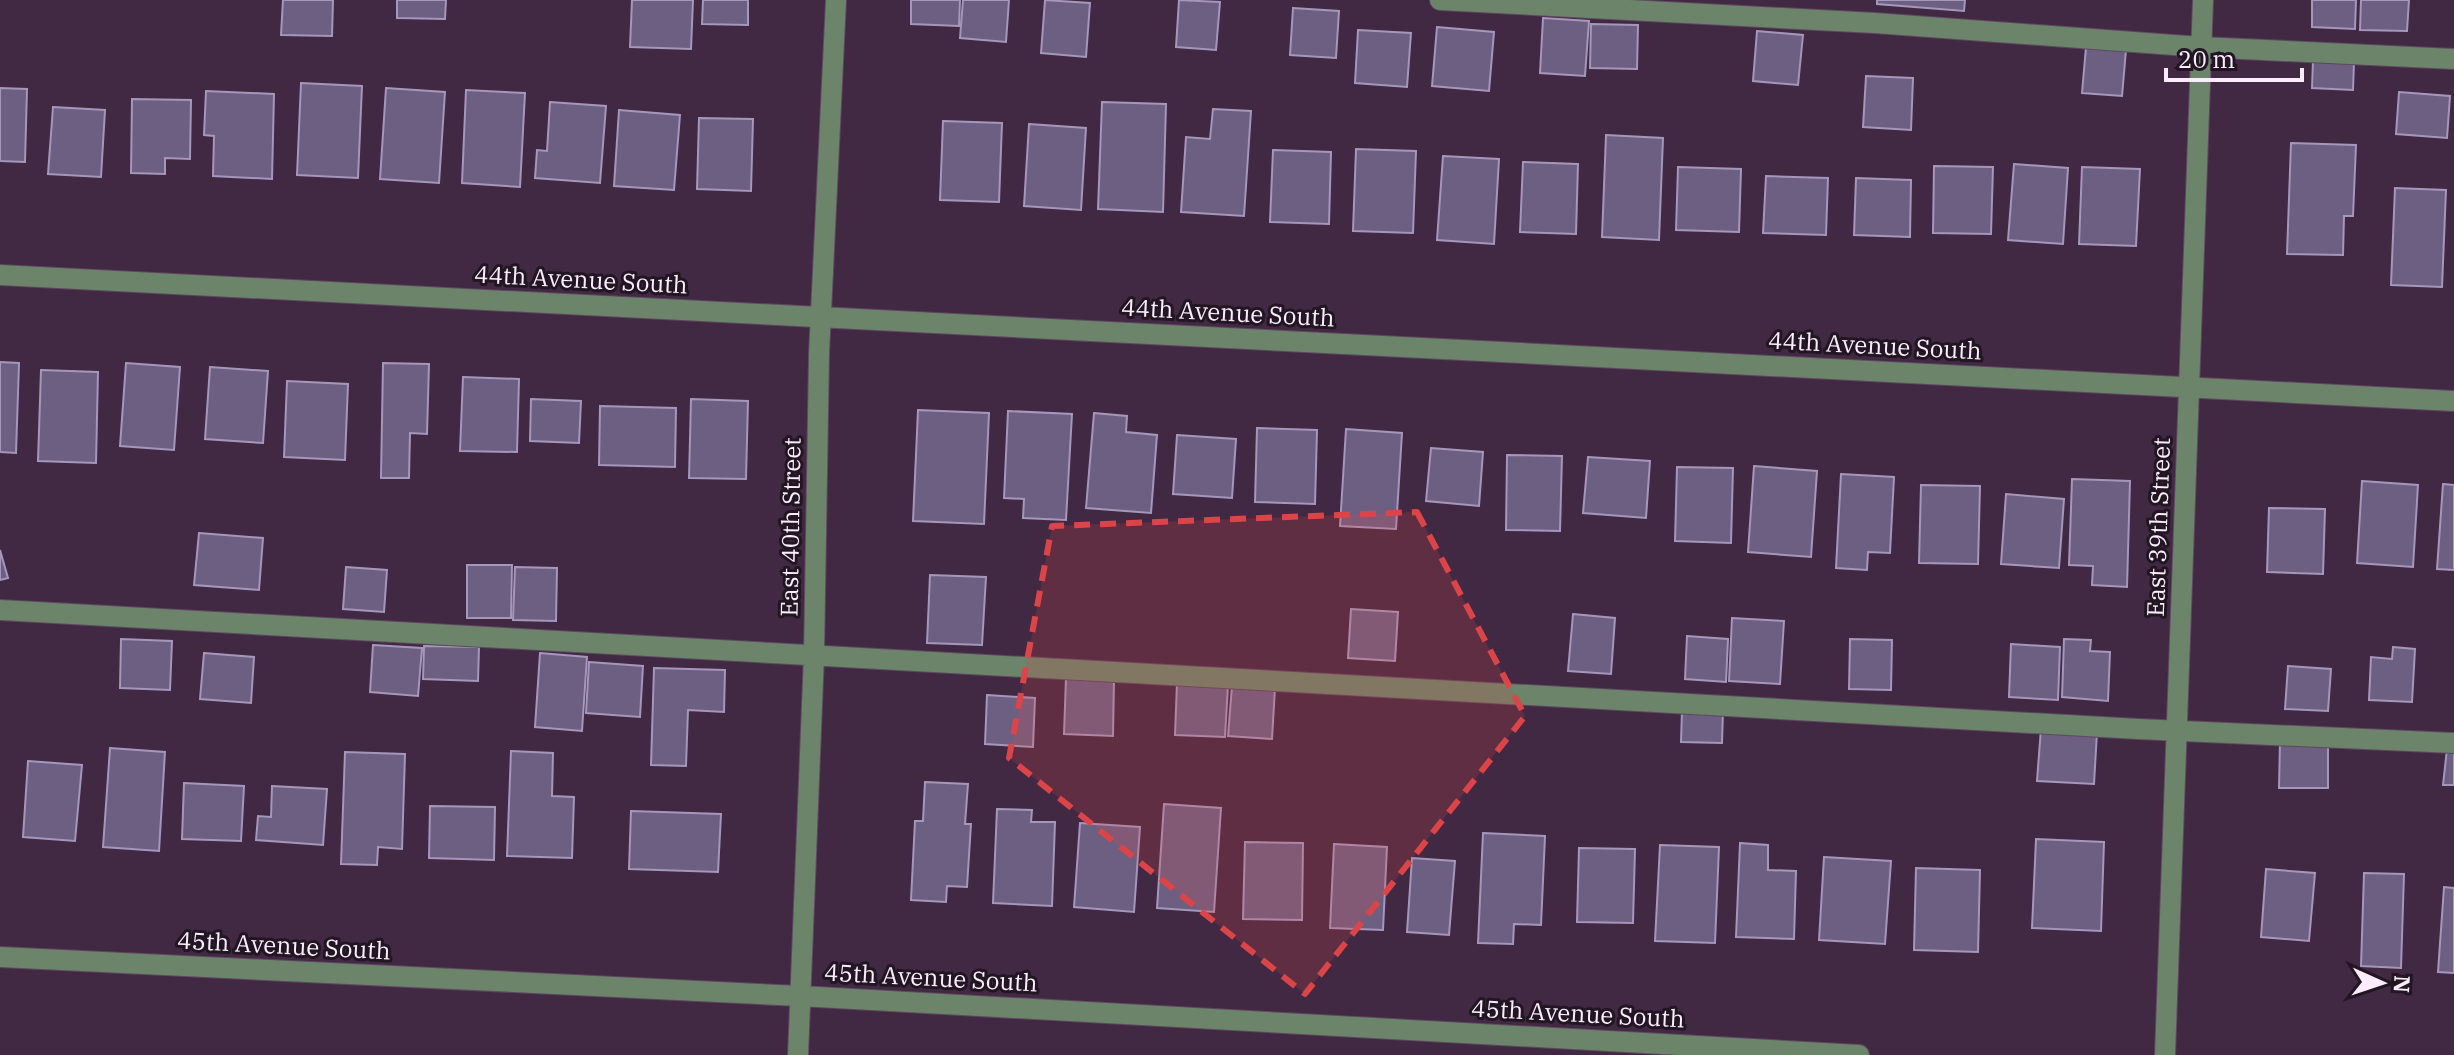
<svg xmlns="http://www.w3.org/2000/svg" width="2454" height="1055" font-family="'IBM Plex Serif',serif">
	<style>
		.building { fill: #6d5f82; stroke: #a596bc; stroke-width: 2 }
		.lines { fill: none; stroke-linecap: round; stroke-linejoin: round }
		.minor-casing { stroke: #5f4761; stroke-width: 22 }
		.minor { stroke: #6b846a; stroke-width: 20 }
		.marked { fill: #dc4548; fill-opacity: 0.2; stroke: #dc4548; stroke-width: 6; stroke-dasharray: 16 10; stroke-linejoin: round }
		.labels { text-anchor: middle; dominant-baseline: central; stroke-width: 6; stroke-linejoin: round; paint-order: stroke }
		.street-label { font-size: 24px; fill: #fcecfd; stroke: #211622 }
	</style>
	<rect width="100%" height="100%" fill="#412843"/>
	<path class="building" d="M 283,0 L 333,0 L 332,36 L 281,35 Z
		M 397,0 L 446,0 L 445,19 L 397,18 Z
		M 632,0 L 693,0 L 691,49 L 630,47 Z
		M 703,0 L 748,0 L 748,25 L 702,24 Z
		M 911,0 L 960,0 L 959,26 L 911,24 Z
		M 963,0 L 1009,0 L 1006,42 L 960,38 Z
		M 1045,0 L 1090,3 L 1086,57 L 1041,53 Z
		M 1179,0 L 1220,2 L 1216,50 L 1176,47 Z
		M 1877,0 L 1965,0 L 1964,11 L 1877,4 Z
		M 2312,0 L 2356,0 L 2355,29 L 2312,27 Z
		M 2361,0 L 2409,0 L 2407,31 L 2360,30 Z
		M 1293,8 L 1339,11 L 1336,58 L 1290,55 Z
		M 1543,18 L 1589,21 L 1585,76 L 1540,73 Z
		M 1591,24 L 1638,25 L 1637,69 L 1590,68 Z
		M 1437,27 L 1494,32 L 1489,91 L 1432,86 Z
		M 1358,30 L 1411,33 L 1407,87 L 1355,83 Z
		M 1757,31 L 1803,35 L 1798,85 L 1753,81 Z
		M 2086,47 L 2126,50 L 2122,96 L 2082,93 Z
		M 2313,60 L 2354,62 L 2353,90 L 2312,88 Z
		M 1866,76 L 1913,78 L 1911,130 L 1863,127 Z
		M 301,83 L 362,86 L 358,178 L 297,175 Z
		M 0,88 L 27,89 L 25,162 L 0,161 Z
		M 386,88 L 445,92 L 439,183 L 380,179 Z
		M 466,90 L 525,93 L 520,187 L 462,183 Z
		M 206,91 L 274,94 L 272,179 L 213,176 L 214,136 L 204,135 Z
		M 2399,92 L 2450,96 L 2447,138 L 2396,134 Z
		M 132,99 L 191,100 L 190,159 L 165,158 L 165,174 L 131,173 Z
		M 550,102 L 606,106 L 600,183 L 535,178 L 537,150 L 547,151 Z
		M 1102,102 L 1166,104 L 1163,212 L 1098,209 Z
		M 53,107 L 105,110 L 101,177 L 48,174 Z
		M 1213,109 L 1251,111 L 1244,216 L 1181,212 L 1186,137 L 1210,139 Z
		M 619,110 L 680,115 L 674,190 L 614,186 Z
		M 699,118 L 753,119 L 751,191 L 697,189 Z
		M 943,121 L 1002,123 L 999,202 L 940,200 Z
		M 1029,124 L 1086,128 L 1081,210 L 1024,206 Z
		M 1606,135 L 1663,138 L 1659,240 L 1602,237 Z
		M 2291,143 L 2356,145 L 2353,216 L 2344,216 L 2343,255 L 2287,254 Z
		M 1356,149 L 1416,151 L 1413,233 L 1353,231 Z
		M 1273,150 L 1331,152 L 1329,224 L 1270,222 Z
		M 1443,156 L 1499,159 L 1494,244 L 1437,240 Z
		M 1523,162 L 1578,164 L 1576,234 L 1520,232 Z
		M 2014,164 L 2068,168 L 2063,244 L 2008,240 Z
		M 1934,166 L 1993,167 L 1991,234 L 1933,233 Z
		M 1678,167 L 1741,169 L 1739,232 L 1676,230 Z
		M 2082,167 L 2140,169 L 2136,246 L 2079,244 Z
		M 1766,176 L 1828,178 L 1826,235 L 1763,233 Z
		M 1856,178 L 1911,180 L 1910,237 L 1854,235 Z
		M 2395,188 L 2446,190 L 2442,287 L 2391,285 Z
		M 0,362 L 19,363 L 16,453 L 0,452 Z
		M 126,363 L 180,367 L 174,450 L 120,446 Z
		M 383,363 L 429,364 L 427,434 L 410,433 L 409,478 L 381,478 Z
		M 210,367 L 268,371 L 263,443 L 205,439 Z
		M 41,370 L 98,372 L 96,463 L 38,461 Z
		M 463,377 L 519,379 L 517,452 L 460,451 Z
		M 287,381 L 348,384 L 345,460 L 284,457 Z
		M 531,399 L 581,401 L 579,443 L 530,441 Z
		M 691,399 L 748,401 L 746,479 L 689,478 Z
		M 600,406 L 676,408 L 675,467 L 599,465 Z
		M 918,410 L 989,413 L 984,524 L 913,521 Z
		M 1008,411 L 1072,414 L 1066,520 L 1023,518 L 1024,499 L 1004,498 Z
		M 1094,413 L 1127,416 L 1126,432 L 1157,435 L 1151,513 L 1086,508 Z
		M 1257,428 L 1317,430 L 1315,504 L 1255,502 Z
		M 1346,429 L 1402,433 L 1396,529 L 1340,526 Z
		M 1177,435 L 1236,439 L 1232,498 L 1173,494 Z
		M 1431,448 L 1483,452 L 1479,506 L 1426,501 Z
		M 1507,455 L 1562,456 L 1560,531 L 1506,530 Z
		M 1588,457 L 1650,461 L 1646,518 L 1583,513 Z
		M 1754,466 L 1817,471 L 1811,557 L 1748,552 Z
		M 1677,467 L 1733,468 L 1731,543 L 1675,541 Z
		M 1841,474 L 1894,477 L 1890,553 L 1868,552 L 1867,570 L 1836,568 Z
		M 2072,479 L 2130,481 L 2127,587 L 2092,585 L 2093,566 L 2069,565 Z
		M 2362,481 L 2418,485 L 2413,567 L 2357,563 Z
		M 2443,484 L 2454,485 L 2454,570 L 2437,569 Z
		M 1921,485 L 1980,486 L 1978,564 L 1919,563 Z
		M 2006,494 L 2064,499 L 2059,568 L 2001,564 Z
		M 2269,508 L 2325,509 L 2323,574 L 2267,572 Z
		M 199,533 L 263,538 L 259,590 L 194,585 Z
		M 0,550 L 8,578 L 0,580 Z
		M 467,565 L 512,565 L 511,618 L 467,618 Z
		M 346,567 L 387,570 L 384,612 L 343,609 Z
		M 515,567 L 557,568 L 556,621 L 513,620 Z
		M 930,575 L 986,577 L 982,645 L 927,643 Z
		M 1351,609 L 1398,612 L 1395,661 L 1348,658 Z
		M 1573,614 L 1615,618 L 1611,674 L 1568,671 Z
		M 1732,618 L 1784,621 L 1780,684 L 1729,681 Z
		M 1687,636 L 1728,639 L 1726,682 L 1685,679 Z
		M 121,639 L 172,641 L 170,690 L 120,688 Z
		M 1850,639 L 1892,640 L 1891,690 L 1849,689 Z
		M 2064,639 L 2091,640 L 2090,651 L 2110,652 L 2108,701 L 2062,697 Z
		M 2011,644 L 2060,647 L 2058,700 L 2009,697 Z
		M 373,645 L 422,648 L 418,696 L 370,692 Z
		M 424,646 L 479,647 L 478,681 L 423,679 Z
		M 2393,647 L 2415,649 L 2412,702 L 2369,700 L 2371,657 L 2392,659 Z
		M 204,653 L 254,657 L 251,703 L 200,699 Z
		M 540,653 L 587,657 L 582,731 L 535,727 Z
		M 589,662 L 643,666 L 640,717 L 586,713 Z
		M 2288,666 L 2331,669 L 2328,711 L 2285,709 Z
		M 654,668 L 725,670 L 724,712 L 688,710 L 686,766 L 651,765 Z
		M 1066,678 L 1114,680 L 1113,736 L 1064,734 Z
		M 1177,682 L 1228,685 L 1225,737 L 1175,735 Z
		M 1232,686 L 1275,688 L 1272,739 L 1228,736 Z
		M 987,695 L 1035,698 L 1033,747 L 985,744 Z
		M 1682,711 L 1723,711 L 1722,743 L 1681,742 Z
		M 2041,728 L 2097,732 L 2094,784 L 2037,781 Z
		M 2280,742 L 2328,743 L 2328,788 L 2279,788 Z
		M 110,748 L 165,752 L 159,851 L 103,847 Z
		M 2447,749 L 2454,749 L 2454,785 L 2443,785 Z
		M 511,751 L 553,753 L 552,796 L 574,797 L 572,858 L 507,856 Z
		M 345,752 L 405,754 L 402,849 L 378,847 L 377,865 L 341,864 Z
		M 28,761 L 82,765 L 75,841 L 23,837 Z
		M 925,782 L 968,784 L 965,824 L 971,824 L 967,887 L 947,886 L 946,902 L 911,900 L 915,821 L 923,821 Z
		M 184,783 L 244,786 L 241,841 L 182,839 Z
		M 272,786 L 327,789 L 323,845 L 256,840 L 258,816 L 271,817 Z
		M 1164,804 L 1221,808 L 1214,912 L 1157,908 Z
		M 430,806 L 495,807 L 494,860 L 429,858 Z
		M 997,809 L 1032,810 L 1031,822 L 1055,822 L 1052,906 L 993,903 Z
		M 631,811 L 721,814 L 718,872 L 629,869 Z
		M 1080,823 L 1140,827 L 1134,912 L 1074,907 Z
		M 1483,833 L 1545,836 L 1541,925 L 1514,924 L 1513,944 L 1478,943 Z
		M 2036,839 L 2104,842 L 2101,931 L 2032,928 Z
		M 1245,842 L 1303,843 L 1302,920 L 1243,919 Z
		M 1740,843 L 1768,845 L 1768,870 L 1796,871 L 1794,939 L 1736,937 Z
		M 1334,844 L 1387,847 L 1383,930 L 1330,928 Z
		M 1660,845 L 1719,847 L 1715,943 L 1655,941 Z
		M 1579,848 L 1635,849 L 1633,923 L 1577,922 Z
		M 1824,857 L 1891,861 L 1885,944 L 1819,940 Z
		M 1412,858 L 1455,861 L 1449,935 L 1407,932 Z
		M 1916,868 L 1980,870 L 1978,952 L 1914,950 Z
		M 2266,869 L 2315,873 L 2309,941 L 2261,937 Z
		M 2364,873 L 2404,874 L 2401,968 L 2361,966 Z
		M 2444,887 L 2454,888 L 2454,973 L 2438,972 Z"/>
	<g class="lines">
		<g class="minor-casing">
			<path id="minor" d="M 1440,0 L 1875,23 L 2201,47 L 2454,59
				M 0,275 L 2454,401
				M 0,610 L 2138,729 L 2454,743
				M 0,957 L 800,996 L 1859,1055
				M 798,1055 L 814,655 L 819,354 L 836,0
				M 2165,1055 L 2203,0"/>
		</g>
		<use href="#minor" class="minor"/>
	</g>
	<path class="marked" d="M 1417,512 L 1525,716 L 1305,994 L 1009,758 L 1052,526 Z"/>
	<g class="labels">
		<g class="street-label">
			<text transform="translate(581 279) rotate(3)">44th Avenue South</text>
			<text transform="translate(1228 312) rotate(3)">44th Avenue South</text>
			<text transform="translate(1875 345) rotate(3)">44th Avenue South</text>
			<text transform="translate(790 527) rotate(-89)">East 40th Street</text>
			<text transform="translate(2158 527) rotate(-88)">East 39th Street</text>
			<text transform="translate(284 945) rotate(3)">45th Avenue South</text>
			<text transform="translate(931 977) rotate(3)">45th Avenue South</text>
			<text transform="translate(1578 1013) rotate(3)">45th Avenue South</text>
		</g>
	</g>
	<g transform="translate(2382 983) rotate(93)" stroke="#211622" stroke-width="6" paint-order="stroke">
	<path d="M0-6L14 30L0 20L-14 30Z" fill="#fcecfd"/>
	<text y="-12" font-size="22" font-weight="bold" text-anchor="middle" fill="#fcecfd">N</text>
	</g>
	<path d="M2166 68v12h136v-12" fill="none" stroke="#fcecfd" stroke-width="4"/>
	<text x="2178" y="68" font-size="24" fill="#fcecfd" stroke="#211622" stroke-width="6" paint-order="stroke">20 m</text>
</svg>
